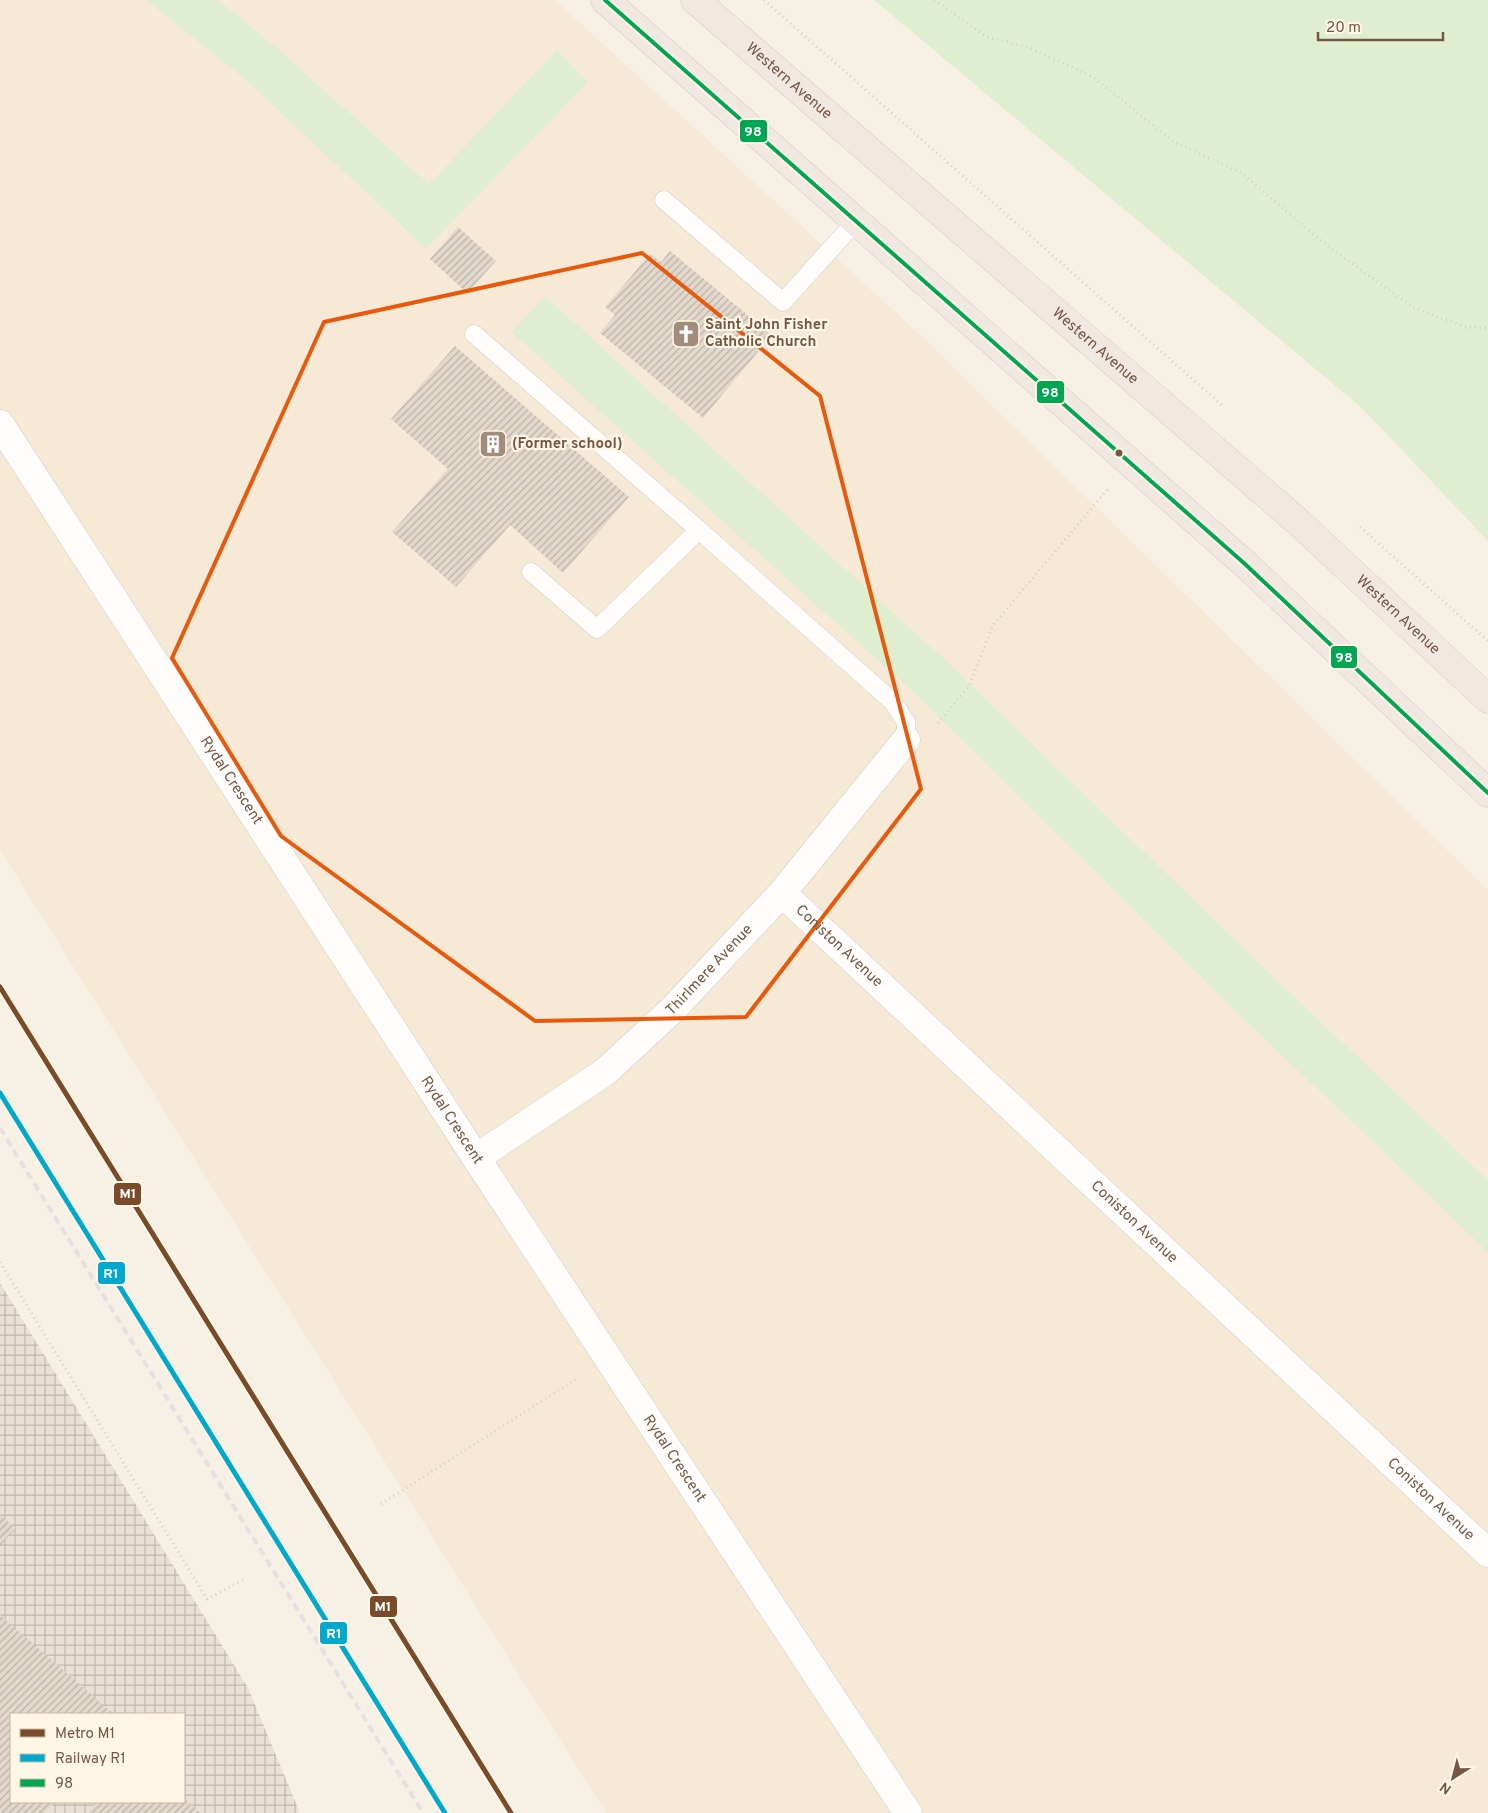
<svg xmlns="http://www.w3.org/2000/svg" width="1488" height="1813" font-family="Overpass,sans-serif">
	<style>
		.residential { fill: #f6ead7 }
		.industrial { fill: url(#industrial-grid); fill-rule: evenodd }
		.grass { fill: #dfeece }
		.building { fill: url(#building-hatch) }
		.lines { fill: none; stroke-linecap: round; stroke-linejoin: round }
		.lane-casing { stroke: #d5cbc0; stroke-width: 19 }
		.street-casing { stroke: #d5cbc0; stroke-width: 29 }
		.highway-casing { stroke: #d5cbc2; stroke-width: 29 }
		.path { stroke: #d7cfc7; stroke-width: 3; stroke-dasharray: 1 4; stroke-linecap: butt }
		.lane { stroke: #fefdfb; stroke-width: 18 }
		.street { stroke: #fefdfb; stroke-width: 28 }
		.highway { stroke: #f1e8e2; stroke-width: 28 }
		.rail { stroke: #e4e0e3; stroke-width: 4; stroke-dasharray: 8 5; stroke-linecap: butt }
		.bus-1-casing { stroke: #fff6e5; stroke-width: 8 }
		.bus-1 { stroke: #00a651; stroke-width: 4 }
		.rail-1-casing { stroke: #fff6e5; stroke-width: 9 }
		.rail-1 { stroke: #00a9ce; stroke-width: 5 }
		.metro-1-casing { stroke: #fff6e5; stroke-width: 9 }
		.metro-1 { stroke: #7a4b2a; stroke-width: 5 }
		.marked { fill: none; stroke: #e8590c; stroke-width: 4; stroke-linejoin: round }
		.bus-dot { fill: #755844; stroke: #fff6e5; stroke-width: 2 }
		.labels { text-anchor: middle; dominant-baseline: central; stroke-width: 4.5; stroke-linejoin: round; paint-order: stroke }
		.street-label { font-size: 15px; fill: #755844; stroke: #fff6e5 }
		.poi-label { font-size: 15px; font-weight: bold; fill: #755844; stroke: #fff6e5; text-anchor: start }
		.line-badge { stroke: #fff6e5; stroke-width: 2 }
		.badge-label { font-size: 14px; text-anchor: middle; font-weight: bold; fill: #fff }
	</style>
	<defs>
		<pattern id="industrial-grid" width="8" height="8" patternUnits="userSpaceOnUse" patternTransform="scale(1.25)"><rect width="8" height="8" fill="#e9e0d6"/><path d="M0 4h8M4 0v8" fill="none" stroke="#c1b8af"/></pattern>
		<pattern id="building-hatch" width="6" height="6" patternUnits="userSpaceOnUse" patternTransform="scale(1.25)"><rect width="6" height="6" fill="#e2d8cc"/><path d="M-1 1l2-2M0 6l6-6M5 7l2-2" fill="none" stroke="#bcb2a7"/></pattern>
	</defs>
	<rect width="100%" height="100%" fill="#f6f0e5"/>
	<path class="residential" d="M 0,0 L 555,0 L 917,332 L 1488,890 L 1488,1813 L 606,1813 L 0,850 Z"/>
	<path class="industrial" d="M 0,1283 L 248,1688 L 300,1813 L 0,1813 ZM 11,1714 L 184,1714 L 184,1802 L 11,1802 Z"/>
	<path class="grass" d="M 146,0 L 218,0 L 270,42 L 429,184 L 557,50 L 588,82 L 426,249 L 246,80 Z
		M 874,0 L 1488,0 L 1488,541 L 1362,408 Z
		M 545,296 L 944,659 L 1288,991 L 1488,1180 L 1488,1252 L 1250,1025 L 914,693 L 511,332 Z"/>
	<path class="building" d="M 458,227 L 496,261 L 467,293 L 430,259 Z
		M 670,251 L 772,335 L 703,418 L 600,333 L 615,315 L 605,307 L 650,254 L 661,262 Z
		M 455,346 L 629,497 L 563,573 L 510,525 L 456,587 L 392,532 L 448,469 L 391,419 Z
		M 0,1515 L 16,1528 L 0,1546 Z
		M 0,1615 L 114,1714 L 11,1714 L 11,1802 L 55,1802 L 45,1813 L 0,1813 Z
		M 184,1798 L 200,1813 L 90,1813 L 88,1812 L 97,1802 L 184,1802 Z"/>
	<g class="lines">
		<g class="lane-casing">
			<path id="lane" d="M 664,200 L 783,302 L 856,221
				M 474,334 L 699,530
				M 531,572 L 597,629 L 699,530 L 893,702 L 906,722 L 906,740"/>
		</g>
		<g class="street-casing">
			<g id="street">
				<path id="s1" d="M 0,424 L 476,1158 L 908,1813"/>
				<path id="s2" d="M 782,893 L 1488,1553"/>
				<path id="s3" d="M 476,1158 L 605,1072 L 672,1010 L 782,893 L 906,740"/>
			</g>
		</g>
		<g class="highway-casing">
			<g id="highway">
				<path d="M 605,0 L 1245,564 L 1488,793"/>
				<path id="s4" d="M 695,0 L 1297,521 L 1488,699"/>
			</g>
		</g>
		<path class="path" d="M 764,0 L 1224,407
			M 934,0 L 987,37 L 1025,46 L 1093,77 L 1174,142 L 1240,172 L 1324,243 L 1414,308 L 1465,327 L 1488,328
			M 1360,527 L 1488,641
			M 938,723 L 969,686 L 993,625 L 1108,489
			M 0,1262 L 207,1599 L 245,1579
			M 381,1504 L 578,1378"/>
		<use href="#lane" class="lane"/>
		<use href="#street" class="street"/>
		<use href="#highway" class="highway"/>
		<path class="rail" d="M 0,1093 L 445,1813
			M 0,1128 L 423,1813"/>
		<g class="bus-1-casing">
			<path id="bus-1" d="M 605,0 L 1245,564 L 1488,793"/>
		</g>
		<use href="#bus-1" class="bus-1"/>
		<g class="rail-1-casing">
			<path id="rail-1" d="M 0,1093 L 445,1813"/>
		</g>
		<use href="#rail-1" class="rail-1"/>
		<g class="metro-1-casing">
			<path id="metro-1" d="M 0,987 L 511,1813"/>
		</g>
		<use href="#metro-1" class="metro-1"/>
	</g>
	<path class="marked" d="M 642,253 L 820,396 L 921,789 L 746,1017 L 535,1021 L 281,836 L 172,658 L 324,322 Z"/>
	<defs>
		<g id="church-square" transform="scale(1.4375)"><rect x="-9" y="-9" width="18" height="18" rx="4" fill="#a28d7c" stroke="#fff6e5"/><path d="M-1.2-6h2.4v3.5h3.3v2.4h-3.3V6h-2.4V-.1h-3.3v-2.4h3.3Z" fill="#fff"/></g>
		<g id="building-square" transform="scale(1.4375)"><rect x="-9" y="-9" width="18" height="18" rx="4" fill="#a28d7c" stroke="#fff6e5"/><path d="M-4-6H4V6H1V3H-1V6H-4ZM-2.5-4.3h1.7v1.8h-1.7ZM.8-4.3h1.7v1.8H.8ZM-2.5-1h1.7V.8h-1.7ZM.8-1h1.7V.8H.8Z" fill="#fff"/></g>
	</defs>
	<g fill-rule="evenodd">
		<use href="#church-square" x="686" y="334"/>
		<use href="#building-square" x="493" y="444"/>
	</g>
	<circle class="bus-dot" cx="1119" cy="453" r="4.5"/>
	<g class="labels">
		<g class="street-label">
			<text stroke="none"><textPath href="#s4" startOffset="124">Western Avenue</textPath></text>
			<text stroke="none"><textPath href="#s4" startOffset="529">Western Avenue</textPath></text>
			<text stroke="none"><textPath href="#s4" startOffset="934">Western Avenue</textPath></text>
			<text stroke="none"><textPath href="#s1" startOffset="425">Rydal Crescent</textPath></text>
			<text stroke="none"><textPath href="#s2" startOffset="78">Coniston Avenue</textPath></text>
			<text stroke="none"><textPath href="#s3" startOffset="301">Thirlmere Avenue</textPath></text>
			<text stroke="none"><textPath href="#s1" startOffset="830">Rydal Crescent</textPath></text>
			<text stroke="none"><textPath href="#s2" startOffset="482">Coniston Avenue</textPath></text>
			<text stroke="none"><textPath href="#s1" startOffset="1235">Rydal Crescent</textPath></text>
			<text stroke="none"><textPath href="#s2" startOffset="888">Coniston Avenue</textPath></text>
		</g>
		<g class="poi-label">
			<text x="705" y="325">Saint John Fisher<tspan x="705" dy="17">Catholic Church</tspan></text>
			<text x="512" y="444">(Former school)</text>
		</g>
	</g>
	<g class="line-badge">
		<rect x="739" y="119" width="29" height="24" rx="5" fill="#00a651"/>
		<rect x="1036" y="380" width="29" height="24" rx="5" fill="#00a651"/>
		<rect x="1330" y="645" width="28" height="24" rx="5" fill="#00a651"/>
		<rect x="113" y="1182" width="29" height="24" rx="5" fill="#7a4b2a"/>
		<rect x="97" y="1261" width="29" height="24" rx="5" fill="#00a9ce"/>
		<rect x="369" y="1595" width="29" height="23" rx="5" fill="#7a4b2a"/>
		<rect x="319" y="1621" width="29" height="24" rx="5" fill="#00a9ce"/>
	</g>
	<g class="badge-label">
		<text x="753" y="136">98</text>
		<text x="1050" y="397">98</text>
		<text x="1344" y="662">98</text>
		<text x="128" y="1198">M1</text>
		<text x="111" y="1278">R1</text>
		<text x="383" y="1611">M1</text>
		<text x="334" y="1638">R1</text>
	</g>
	<rect x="10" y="1713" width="175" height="90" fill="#fff6e5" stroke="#c8b7a5"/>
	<rect x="20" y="1729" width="25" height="8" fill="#7a4b2a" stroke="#c8b7a5"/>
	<text x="55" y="1738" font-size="15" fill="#755844">Metro M1</text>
	<rect x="20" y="1754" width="25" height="8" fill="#00a9ce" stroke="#c8b7a5"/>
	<text x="55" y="1763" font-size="15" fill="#755844">Railway R1</text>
	<rect x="20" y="1779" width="25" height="8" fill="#00a651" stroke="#c8b7a5"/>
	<text x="55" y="1788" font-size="15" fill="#755844">98</text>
	<g transform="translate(1453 1778) rotate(216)" stroke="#fff6e5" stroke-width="4" paint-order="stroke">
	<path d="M0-4L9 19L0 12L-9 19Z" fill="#755844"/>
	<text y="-8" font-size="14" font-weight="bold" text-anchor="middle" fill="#755844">N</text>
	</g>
	<path d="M1318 32v8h125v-8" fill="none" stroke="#755844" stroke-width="2.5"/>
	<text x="1326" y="32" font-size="15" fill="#755844" stroke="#fff6e5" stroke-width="4" paint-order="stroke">20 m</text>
</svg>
